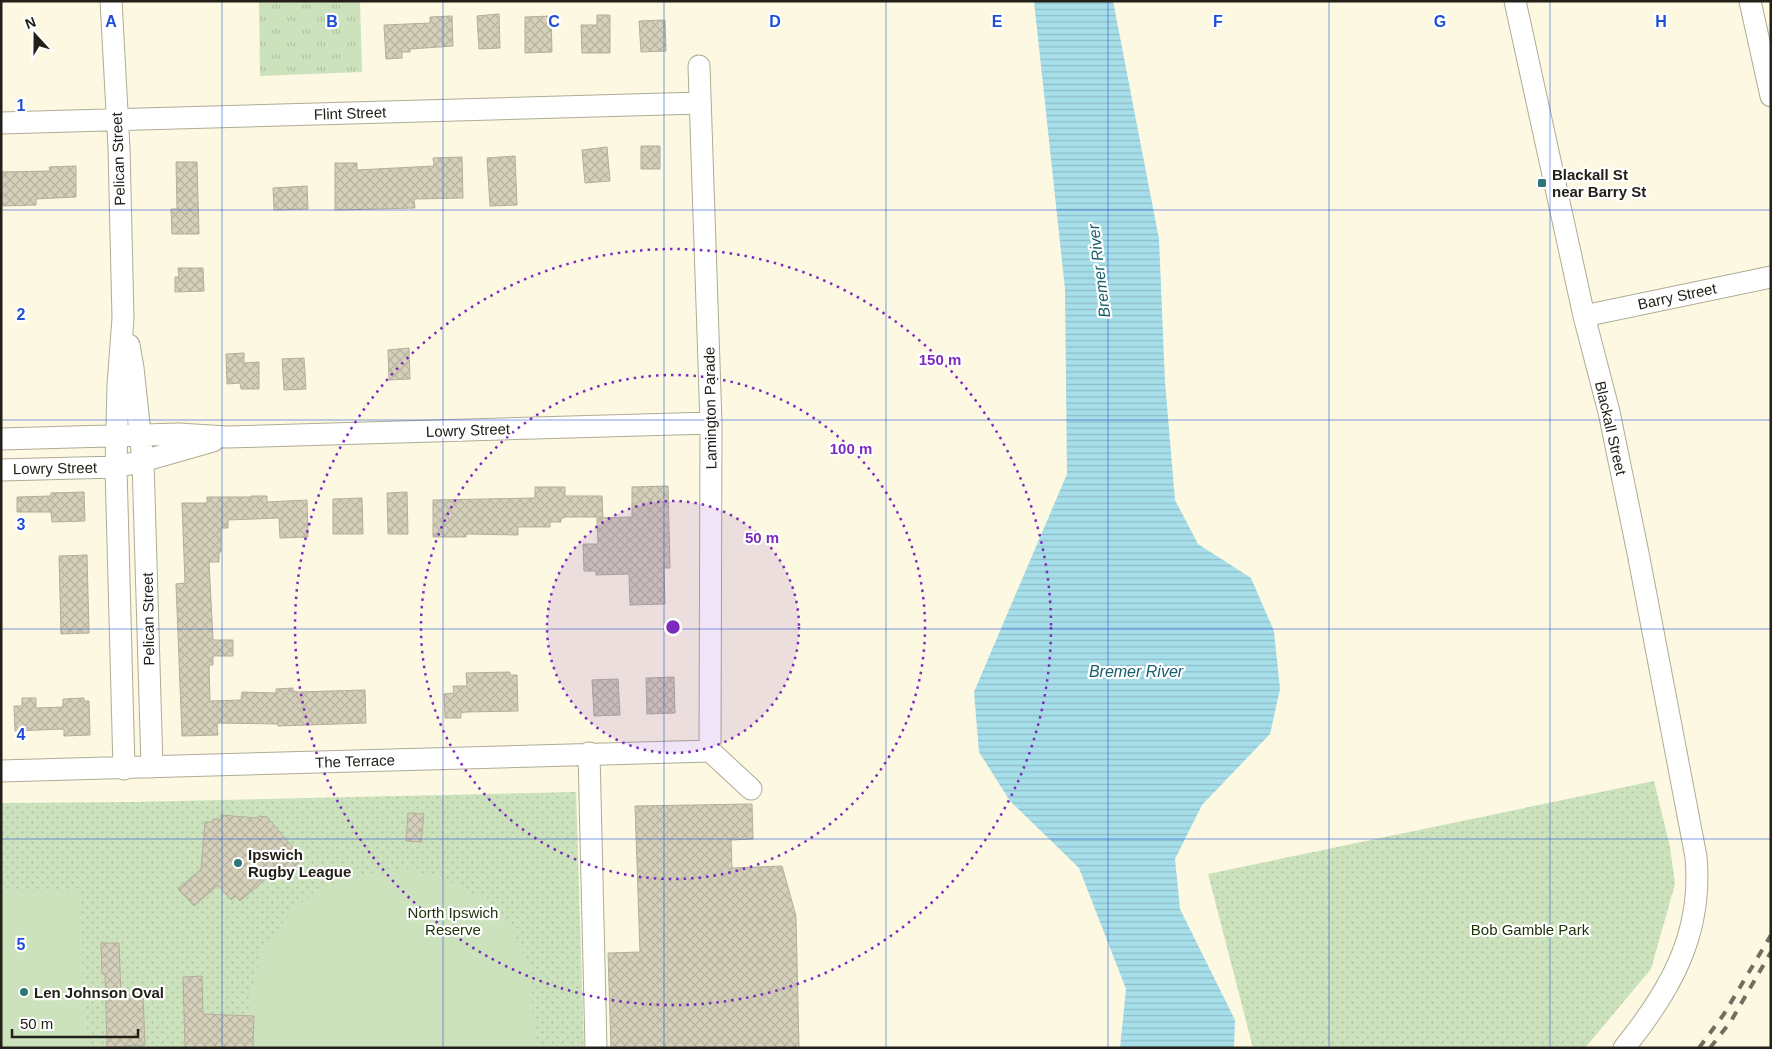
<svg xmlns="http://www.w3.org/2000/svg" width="1772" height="1049" font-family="Helvetica,sans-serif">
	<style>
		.grass { fill: url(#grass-tufts) }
		.park { fill: url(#park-dots) }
		.pitch { fill: #cce2bd }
		.water { fill: url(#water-rules) }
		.building { fill: url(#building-cross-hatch); stroke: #b3af9a }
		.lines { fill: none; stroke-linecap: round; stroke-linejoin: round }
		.minor-casing { stroke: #afac96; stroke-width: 23 }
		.minor { stroke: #fff; stroke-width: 21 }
		.rail { stroke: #706e60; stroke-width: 4; stroke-dasharray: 9 9; stroke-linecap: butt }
		.grid { fill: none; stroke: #1d4ed8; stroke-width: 1; stroke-opacity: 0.55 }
		.ring { fill: none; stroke: #7b2cbf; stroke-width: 2.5; stroke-dasharray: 2.5 5 }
		.poi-dot { fill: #2d777a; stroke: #fff; stroke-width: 2 }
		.labels { text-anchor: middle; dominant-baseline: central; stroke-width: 4.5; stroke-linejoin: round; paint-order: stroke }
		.street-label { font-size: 15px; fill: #222018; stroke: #fff }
		.poi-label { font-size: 15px; font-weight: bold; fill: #222018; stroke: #fff; text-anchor: start }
		.park-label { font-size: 15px; fill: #1b3106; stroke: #fff }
		.water-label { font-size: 16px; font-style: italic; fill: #16606c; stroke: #fff }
		.grid-label { font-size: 16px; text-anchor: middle; font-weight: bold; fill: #1d4ed8; stroke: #fff; stroke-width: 4.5; stroke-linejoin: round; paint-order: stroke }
		.centre { fill: #7b2cbf; stroke: #fff; stroke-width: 2.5 }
		.ring-label { font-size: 15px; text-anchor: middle; font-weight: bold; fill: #7b2cbf; stroke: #fff; stroke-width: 4.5; stroke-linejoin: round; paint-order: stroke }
	</style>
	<defs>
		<pattern id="grass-tufts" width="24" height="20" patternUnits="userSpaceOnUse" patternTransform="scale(1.25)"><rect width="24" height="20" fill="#cce2bd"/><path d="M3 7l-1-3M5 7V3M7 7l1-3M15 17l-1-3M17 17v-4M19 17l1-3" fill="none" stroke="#afc2a2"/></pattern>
		<pattern id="park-dots" width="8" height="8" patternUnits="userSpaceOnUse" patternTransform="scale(1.25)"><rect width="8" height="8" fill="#cce2bd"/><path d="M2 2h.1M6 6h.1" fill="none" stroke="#afc2a2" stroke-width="1.8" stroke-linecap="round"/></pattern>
		<pattern id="water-rules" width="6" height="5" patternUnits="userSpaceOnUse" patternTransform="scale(1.25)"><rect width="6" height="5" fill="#a6dee9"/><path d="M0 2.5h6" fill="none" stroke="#8fbec7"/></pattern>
		<pattern id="building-cross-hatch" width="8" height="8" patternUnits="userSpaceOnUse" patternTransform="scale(1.25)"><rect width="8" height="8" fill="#d4d0ba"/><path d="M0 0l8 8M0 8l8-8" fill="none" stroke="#b6b29f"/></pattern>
	</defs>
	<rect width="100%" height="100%" fill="#fcf8e1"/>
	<path class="grass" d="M 259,1 L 360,1 L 362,72 L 260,76 Z"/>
	<path class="park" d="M 1654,781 L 1670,847 L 1675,884 L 1651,969 L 1585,1048 L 1253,1048 L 1208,874 Z
		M 576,792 L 584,1048 L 1,1048 L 1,803 L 130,802 Z"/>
	<path class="pitch" d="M 406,870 L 442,877 L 469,891 L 496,909 L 515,935 L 531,970 L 534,1048 L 250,1048 L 251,989 L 263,948 L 293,910 L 319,888 L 369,874 Z
		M 81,891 L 84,1048 L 1,1048 L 1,892 Z"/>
	<path class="water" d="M 1034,1 L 1113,1 L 1159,239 L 1165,382 L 1175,500 L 1198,544 L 1251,578 L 1274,631 L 1280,689 L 1270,734 L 1202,805 L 1175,859 L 1180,909 L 1235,1020 L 1234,1048 L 1120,1048 L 1126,989 L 1079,868 L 1010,801 L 979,752 L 974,692 L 1067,474 L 1065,289 Z"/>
	<path class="building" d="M 499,14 L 500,48 L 479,49 L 477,16 Z
		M 597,15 L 610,15 L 610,53 L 582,53 L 581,25 L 597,25 Z
		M 452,16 L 453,46 L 410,49 L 410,52 L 402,52 L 402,58 L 386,59 L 384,25 L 430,23 L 430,17 Z
		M 551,16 L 552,52 L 525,53 L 525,17 Z
		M 665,20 L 666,51 L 641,52 L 639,21 Z
		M 641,146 L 660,146 L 660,169 L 641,169 Z
		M 607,147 L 610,181 L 585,183 L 582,150 Z
		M 515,156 L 517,205 L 490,206 L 487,158 Z
		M 462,157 L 463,198 L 414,199 L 415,208 L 335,210 L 335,163 L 357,163 L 357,170 L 434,166 L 433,158 Z
		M 176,162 L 197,162 L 199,234 L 172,234 L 171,209 L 177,209 Z
		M 76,166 L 76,197 L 36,199 L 36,205 L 1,206 L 1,172 L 50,171 L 49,167 Z
		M 307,186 L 308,209 L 274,210 L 273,188 Z
		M 178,268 L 203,268 L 204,291 L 175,292 L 175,277 L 179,277 Z
		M 409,348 L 410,379 L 389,380 L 388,350 Z
		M 244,353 L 244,363 L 259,362 L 259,389 L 241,389 L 240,383 L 227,384 L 226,354 Z
		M 304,358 L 306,389 L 284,390 L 282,359 Z
		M 668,486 L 670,568 L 664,568 L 665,604 L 630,605 L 629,574 L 596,575 L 596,571 L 584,571 L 583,544 L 598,544 L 597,518 L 632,517 L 632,487 Z
		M 535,487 L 565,487 L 565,496 L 602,496 L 603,517 L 565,517 L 561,519 L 561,522 L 550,522 L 550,527 L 518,527 L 518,535 L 466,534 L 466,537 L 433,537 L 433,500 L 535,498 Z
		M 84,492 L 85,521 L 52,522 L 51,512 L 17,512 L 17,497 L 51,496 L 51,493 Z
		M 407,492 L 408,534 L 388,534 L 387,493 Z
		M 251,496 L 267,496 L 267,502 L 307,500 L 308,537 L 280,538 L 279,518 L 228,520 L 228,528 L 221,528 L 221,552 L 219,552 L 219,562 L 209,562 L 213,640 L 233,640 L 233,656 L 213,656 L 213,665 L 209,665 L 210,701 L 241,700 L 242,692 L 276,693 L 276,689 L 293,688 L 293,691 L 298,692 L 365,690 L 366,723 L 278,726 L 278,724 L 217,723 L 218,735 L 182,736 L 176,584 L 185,583 L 182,503 L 207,503 L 207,497 L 251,497 Z
		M 362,498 L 363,534 L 333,534 L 333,499 Z
		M 87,555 L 89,633 L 61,634 L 59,556 Z
		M 510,672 L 510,675 L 517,675 L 518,711 L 466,712 L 461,713 L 461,718 L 445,718 L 444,694 L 454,693 L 453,686 L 467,686 L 466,673 Z
		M 674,677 L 675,713 L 647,714 L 646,678 Z
		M 618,679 L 620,715 L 594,716 L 592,680 Z
		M 22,698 L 36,698 L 36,708 L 63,707 L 63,699 L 84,698 L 84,701 L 89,701 L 90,735 L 64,736 L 64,729 L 15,731 L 14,706 L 22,706 Z
		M 752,804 L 753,839 L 731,840 L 732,868 L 782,866 L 796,916 L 799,1048 L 611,1048 L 608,953 L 640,952 L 635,806 Z
		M 408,813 L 424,814 L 421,842 L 406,841 Z
		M 221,815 L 257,818 L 259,816 L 267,817 L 303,859 L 288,872 L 282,865 L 240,901 L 236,896 L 231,900 L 218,885 L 194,906 L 178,889 L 201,869 L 205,822 L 213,822 L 213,819 L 221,820 Z
		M 101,943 L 119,943 L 121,995 L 143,994 L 145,1045 L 107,1047 L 105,974 L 102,974 Z
		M 202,976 L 203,1014 L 254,1016 L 253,1048 L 185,1048 L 183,977 Z"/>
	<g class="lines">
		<g class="minor-casing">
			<path id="minor" d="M 111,1 L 119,148 L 123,318 L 118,385 L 116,467 L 124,769
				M 1515,1 L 1584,316 L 1609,412 L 1638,553 L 1696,857 C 1703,933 1671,990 1624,1048
				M 1750,1 L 1771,96
				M 699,66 L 711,423 L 710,751
				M 1,123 L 700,103
				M 1584,316 L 1771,277
				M 129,345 L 133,368 L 143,461 L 152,767
				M 1,439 L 179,434 L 226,437 L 711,423
				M 1,470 L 116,467 L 143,461 L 213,441
				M 710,751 L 751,789
				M 589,753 L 596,1048
				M 1,771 L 710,751"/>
		</g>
		<use href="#minor" class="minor"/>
		<path class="rail" d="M 1699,1048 L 1724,1014 L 1771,935
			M 1710,1048 L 1731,1021 L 1771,952"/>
	</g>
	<path class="grid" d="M 222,1 L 222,1048M 443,1 L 443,1048M 664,1 L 664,1048M 886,1 L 886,1048M 1108,1 L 1108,1048M 1329,1 L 1329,1048M 1550,1 L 1550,1048M 1,210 L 1771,210M 1,420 L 1771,420M 1,629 L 1771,629M 1,839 L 1771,839"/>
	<circle cx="673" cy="627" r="126" fill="#7b2cbf" fill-opacity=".12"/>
	<g class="ring">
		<circle cx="673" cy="627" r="126"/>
		<circle cx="673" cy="627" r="252"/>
		<circle cx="673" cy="627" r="378"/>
	</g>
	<g class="poi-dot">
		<rect x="1537" y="178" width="10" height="10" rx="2.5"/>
		<circle cx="238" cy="863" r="5"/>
		<circle cx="24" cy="992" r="5"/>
	</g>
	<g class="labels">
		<g class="street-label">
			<text transform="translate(350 113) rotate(-2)">Flint Street</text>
			<text transform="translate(118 159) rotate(-92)">Pelican Street</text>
			<text transform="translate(1677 296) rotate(-12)">Barry Street</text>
			<text transform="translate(710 408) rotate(-91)">Lamington Parade</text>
			<text transform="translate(1611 428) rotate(77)">Blackall Street</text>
			<text transform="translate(468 430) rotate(-2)">Lowry Street</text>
			<text transform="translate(55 468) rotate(-1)">Lowry Street</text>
			<text transform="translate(148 619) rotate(-91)">Pelican Street</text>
			<text transform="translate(355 761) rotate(-2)">The Terrace</text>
		</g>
		<g class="poi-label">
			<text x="1552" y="174">Blackall St<tspan x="1552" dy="17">near Barry St</tspan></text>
			<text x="248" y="854">Ipswich<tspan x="248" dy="17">Rugby League</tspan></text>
			<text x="34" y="992">Len Johnson Oval</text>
		</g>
		<g class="park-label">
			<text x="453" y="912">North Ipswich<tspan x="453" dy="17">Reserve</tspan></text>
			<text x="1530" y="929">Bob Gamble Park</text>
		</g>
		<g class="water-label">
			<text transform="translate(1099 271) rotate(-97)">Bremer River</text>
			<text x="1136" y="671">Bremer River</text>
		</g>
	</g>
	<g class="grid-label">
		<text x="111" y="27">A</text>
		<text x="332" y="27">B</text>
		<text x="554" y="27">C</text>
		<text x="775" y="27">D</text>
		<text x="997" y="27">E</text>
		<text x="1218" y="27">F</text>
		<text x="1440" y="27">G</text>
		<text x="1661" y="27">H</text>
		<text x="21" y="111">1</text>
		<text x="21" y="320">2</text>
		<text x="21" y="530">3</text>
		<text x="21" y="740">4</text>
		<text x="21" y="950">5</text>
	</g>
	<circle cx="673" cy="627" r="8" class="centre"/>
	<g class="ring-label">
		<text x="940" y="365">150 m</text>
		<text x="851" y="454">100 m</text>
		<text x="762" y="543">50 m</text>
	</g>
	<rect width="1772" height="1049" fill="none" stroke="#222018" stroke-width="5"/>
	<g transform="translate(35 35) rotate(339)" stroke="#ffffff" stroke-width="4" paint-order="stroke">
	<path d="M0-4L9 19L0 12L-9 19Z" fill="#222018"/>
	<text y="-8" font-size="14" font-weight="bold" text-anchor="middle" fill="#222018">N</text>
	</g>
	<path d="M12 1029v8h126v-8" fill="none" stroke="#222018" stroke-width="2.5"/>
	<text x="20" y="1029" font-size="15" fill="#222018" stroke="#ffffff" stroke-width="4" paint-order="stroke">50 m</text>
</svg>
